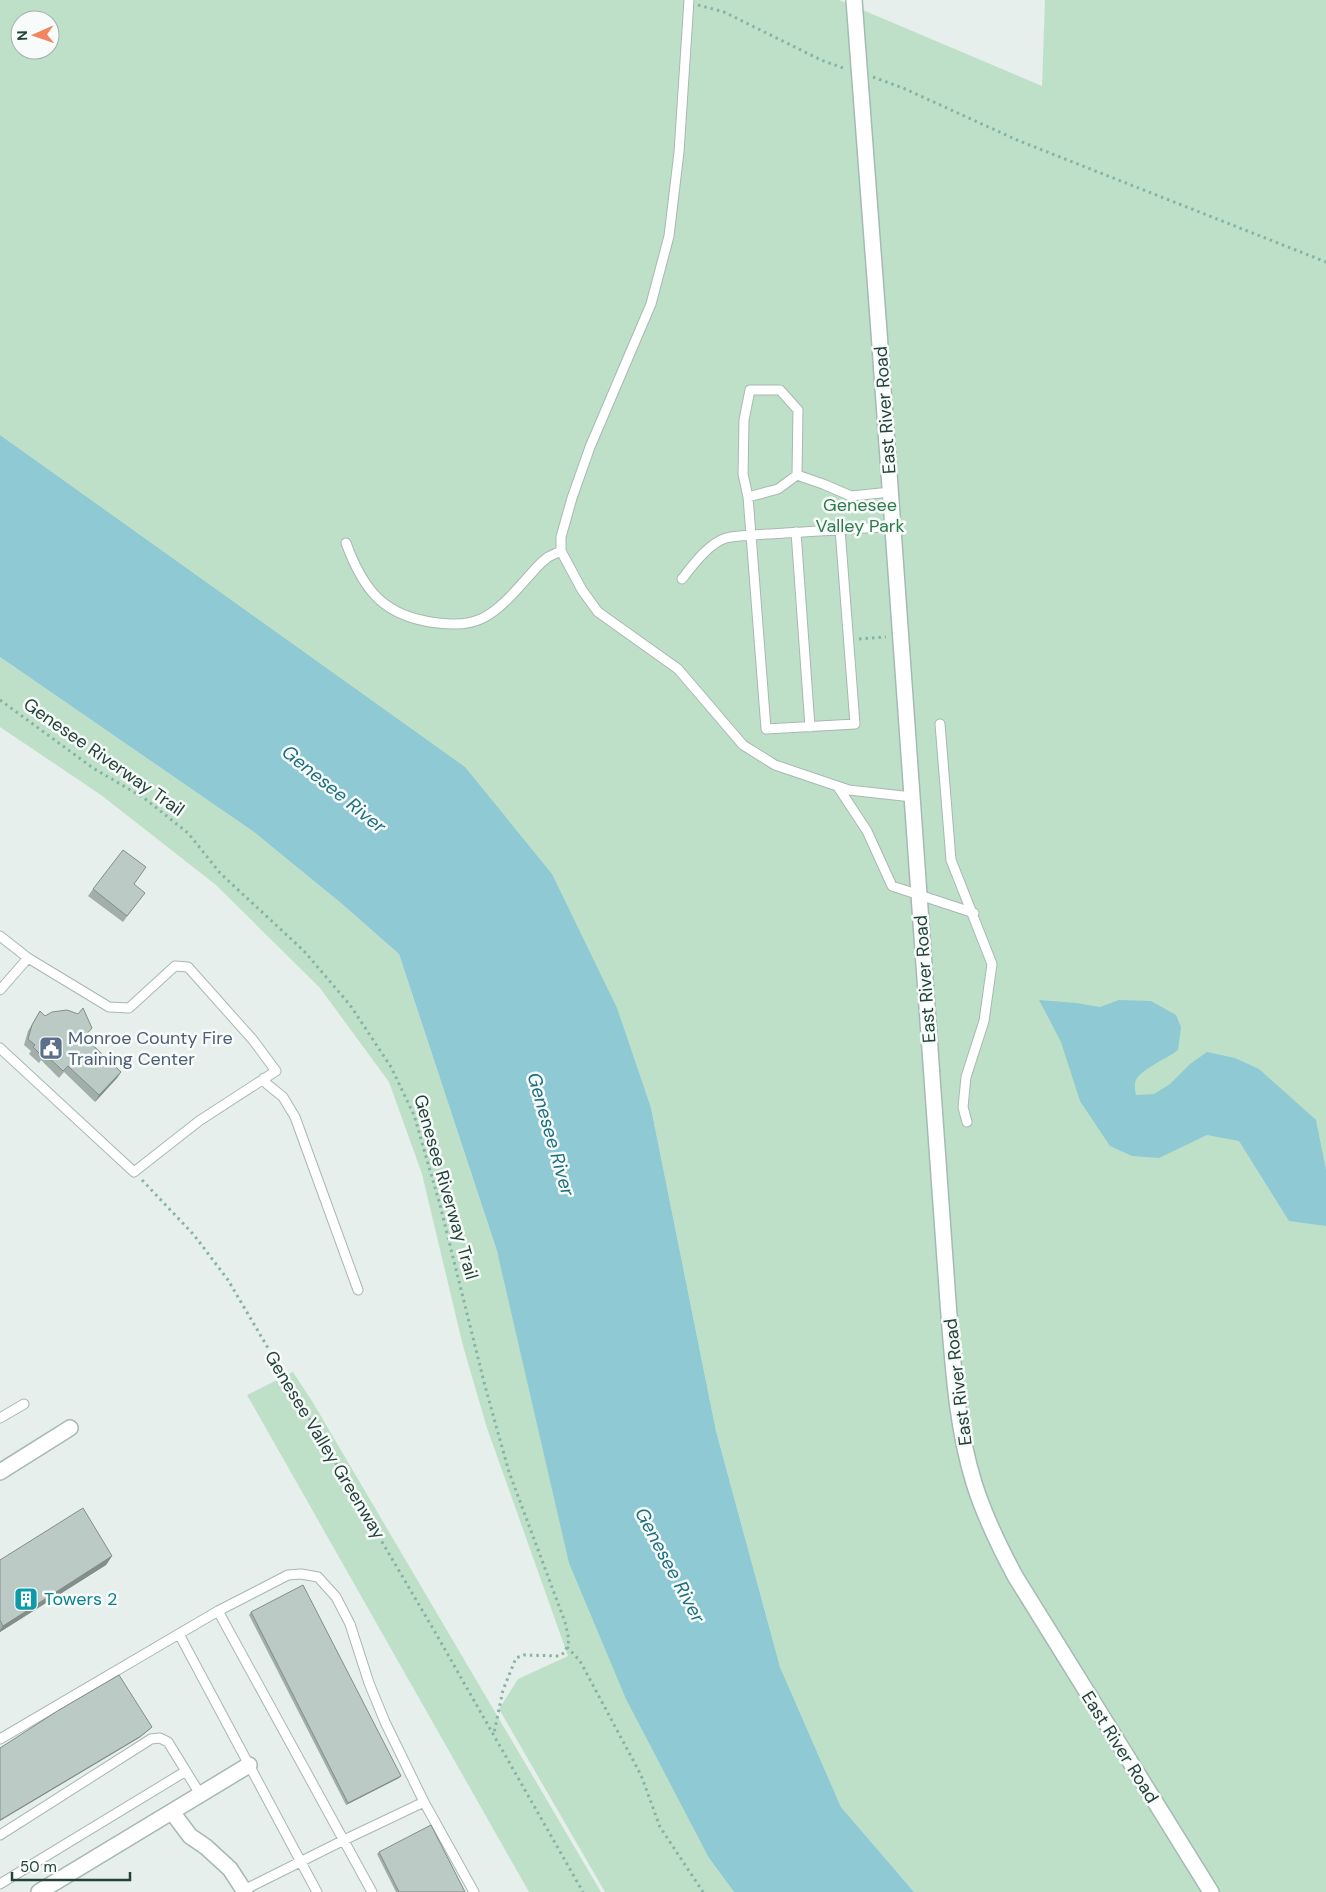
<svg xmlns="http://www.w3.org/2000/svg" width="1326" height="1892" font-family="'DM Sans',sans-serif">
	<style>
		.green { fill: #bfe0c8; fill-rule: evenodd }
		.water { fill: #8ec9d4 }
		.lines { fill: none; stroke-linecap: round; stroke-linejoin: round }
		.lane-casing { stroke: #a8b8b2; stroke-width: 11 }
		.street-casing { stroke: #a8b8b2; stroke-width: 18 }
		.secondary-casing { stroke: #a4bbb3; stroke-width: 18 }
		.path { stroke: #86b3a5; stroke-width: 3; stroke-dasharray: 2.5 4; stroke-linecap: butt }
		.lane { stroke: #fff; stroke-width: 9 }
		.street { stroke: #fff; stroke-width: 15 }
		.secondary { stroke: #fff; stroke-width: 15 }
		.wall { fill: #a1aea9 }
		.shaded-wall { fill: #838d89 }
		.building { fill: #bbcac4; stroke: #838d89 }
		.labels { text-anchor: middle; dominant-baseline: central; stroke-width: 5; stroke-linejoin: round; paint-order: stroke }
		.street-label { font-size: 18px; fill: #24423a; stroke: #f7fbf9 }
		.park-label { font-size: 18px; fill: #2d7a4b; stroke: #f7fbf9 }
		.service-label { font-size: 18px; fill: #4e5e75; stroke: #f7fbf9; text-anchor: start }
		.culture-label { font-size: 18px; fill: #0d838f; stroke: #f7fbf9; text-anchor: start }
		.water-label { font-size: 19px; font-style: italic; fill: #1c6f80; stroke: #f7fbf9 }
	</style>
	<rect width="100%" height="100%" fill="#e6efeb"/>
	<path class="green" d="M 0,0 L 839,0 L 1042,86 L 1045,0 L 1326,0 L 1326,1892 L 914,1892 L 841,1807 L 780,1667 L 716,1431 L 651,1108 L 66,483 L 0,435 ZM 20,20 L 50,20 L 50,50 L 20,50 Z
		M 0,657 L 254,832 L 342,904 L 399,954 L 497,1251 L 709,1858 L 734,1892 L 605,1892 L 499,1709 L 518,1679 L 568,1656 L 487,1428 L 463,1346 L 422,1174 L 389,1082 L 320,988 L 216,885 L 101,795 L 0,727 Z
		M 293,1372 L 312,1401 L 601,1892 L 529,1892 L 247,1395 Z"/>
	<path class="water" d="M 0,435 L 465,767 L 552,874 L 617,1008 L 651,1108 L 716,1431 L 780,1667 L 841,1807 L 914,1892 L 734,1892 L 709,1858 L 626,1699 L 569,1563 L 497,1251 L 399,954 L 342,904 L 254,832 L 0,657 Z
		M 1039,1000 L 1076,1003 L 1100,1007 L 1119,1000 L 1151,1001 L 1176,1015 L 1181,1027 L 1178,1050 C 1168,1058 1140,1070 1136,1080 C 1134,1084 1135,1090 1136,1095 L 1154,1094 L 1170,1084 L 1190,1064 L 1207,1052 L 1235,1058 L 1259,1069 L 1316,1120 L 1326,1170 L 1326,1226 L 1289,1221 L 1239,1141 L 1207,1135 L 1159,1158 L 1132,1156 L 1110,1146 L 1080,1101 L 1061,1042 Z"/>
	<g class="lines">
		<g class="lane-casing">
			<path id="lane" d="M 689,0 L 679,152 L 669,236 L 651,304 L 590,447 L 572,498 L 561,537 L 561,551 L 582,590 L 598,612 L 678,669 L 743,745 L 775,765 L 849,790 L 912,797
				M 748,497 L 778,489 L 797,475
				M 840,529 L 855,724 L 766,729 L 751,535 C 798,532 846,530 893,526
				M 796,532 L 810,727
				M 346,543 C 364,592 385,617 438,623 C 453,625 469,625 483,618 C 506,606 523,581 541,563 L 548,557 L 561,551
				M 682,579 C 692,566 709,543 726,538 C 734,536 743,536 751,535 L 748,497 L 743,474 L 744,420 L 750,390 L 780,390 L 798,410 L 797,475 L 823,484 L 851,496 L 891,492
				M 940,724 L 951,860 L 992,964 L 984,1021 L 966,1077 L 963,1107 L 967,1122
				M 838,787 L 867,831 L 892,886 L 974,913
				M 0,936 L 28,958 L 109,1007 L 129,1008 L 175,966 L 188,967 L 253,1040 L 276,1071 L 199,1121 L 134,1172 L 0,1048
				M 0,990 L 28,958
				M 264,1078 L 267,1084 L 283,1097 L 295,1117 L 358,1290
				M 0,1418 L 24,1404
				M 218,1611 L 288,1575 L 301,1574 L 318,1577 L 336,1597 L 350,1624 L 369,1683 L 385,1722 L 424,1802 L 474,1892
				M 179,1634 L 317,1892
				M 0,1739 L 218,1611 L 372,1892
				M 0,1835 L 151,1739 L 160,1738 L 168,1742 L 200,1794
				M 0,1884 L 186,1771
				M 244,1890 L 344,1840 L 424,1802"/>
		</g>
		<g class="street-casing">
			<path id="street" d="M 0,1472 L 70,1428
				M 172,1812 L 190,1836 L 206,1847 L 230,1869 L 245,1892
				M 39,1892 L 249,1765"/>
		</g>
		<g class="secondary-casing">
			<path id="secondary" d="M 854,0 L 878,318 L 948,1302 C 953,1363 956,1425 974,1483 C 984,1515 999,1546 1015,1576 L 1211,1892"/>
		</g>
		<path class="path" d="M 698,5 L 724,12 L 821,60 L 846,69
			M 873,77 L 903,88 L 1017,140 L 1326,262
			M 859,639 L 886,637
			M 0,700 L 93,768 L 144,798 L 188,833 L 220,873 L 304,951 L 350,1005 L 391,1067 L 414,1115 L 440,1205 L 485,1386 L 509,1472 L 565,1622 L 569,1640 L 567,1647 L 564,1653 L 559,1656 L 524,1655 L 516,1658 L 503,1690 L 494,1733
			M 142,1180 L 194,1235 L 228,1280 L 435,1632 L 583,1892
			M 567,1647 L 580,1661 L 641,1775 L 660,1827 L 703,1892"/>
		<use href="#lane" class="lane"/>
		<use href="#street" class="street"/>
		<use href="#secondary" class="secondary"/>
	</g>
	<path class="wall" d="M 134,884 L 140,899 L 123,922 L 88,896 L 93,889 Z
		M 40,1011 L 45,1016 L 85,1037 L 121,1072 L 117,1078 L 95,1102 L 64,1072 L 59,1078 L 41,1060 L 39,1063 L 29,1054 L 31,1051 L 24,1045 L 28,1031 Z
		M 112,1556 L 106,1565 L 0,1632 L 0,1560 Z
		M 251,1612 L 399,1778 L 346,1805 L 249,1615 Z
		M 379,1852 L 465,1892 L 396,1892 L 377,1854 Z"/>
	<path class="shaded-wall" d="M 121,1072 L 117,1078 L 95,1102 L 99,1095 Z
		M 112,1556 L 106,1565 L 0,1632 L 0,1630 L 3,1626 Z
		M 152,1727 L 150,1729 L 139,1738 L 0,1821 L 0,1820 Z
		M 401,1776 L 399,1778 L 346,1805 L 348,1803 Z"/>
	<path class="building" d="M 123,850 L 146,867 L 134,884 L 145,893 L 127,916 L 93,889 Z
		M 83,1008 L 92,1028 L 84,1037 L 121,1072 L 99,1095 L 68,1066 L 63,1071 L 45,1054 L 43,1057 L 33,1047 L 35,1045 L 28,1039 L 32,1025 L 40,1011 L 45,1016 L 52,1012 L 67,1010 L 78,1014 Z
		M 83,1508 L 112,1556 L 3,1626 L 0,1620 L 0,1560 Z
		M 303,1585 L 401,1776 L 348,1803 L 251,1612 Z
		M 119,1675 L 152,1727 L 141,1736 L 0,1820 L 0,1748 L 59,1710 Z
		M 431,1825 L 465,1892 L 399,1892 L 379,1852 Z"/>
	<defs>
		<g id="civic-square" transform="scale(1.25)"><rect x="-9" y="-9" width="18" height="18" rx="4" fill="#5c6f8a" stroke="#f7fbf9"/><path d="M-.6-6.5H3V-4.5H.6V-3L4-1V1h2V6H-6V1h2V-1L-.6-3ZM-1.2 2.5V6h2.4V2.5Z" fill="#fff"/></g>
		<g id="building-square" transform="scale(1.25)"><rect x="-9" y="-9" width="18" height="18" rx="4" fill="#0f9aa8" stroke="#f7fbf9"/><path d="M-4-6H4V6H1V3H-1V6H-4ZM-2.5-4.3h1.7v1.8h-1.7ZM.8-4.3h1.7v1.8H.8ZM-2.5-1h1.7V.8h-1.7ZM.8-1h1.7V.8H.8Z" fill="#fff"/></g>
	</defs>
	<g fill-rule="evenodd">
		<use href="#civic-square" x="51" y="1048"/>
		<use href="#building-square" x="26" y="1599"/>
	</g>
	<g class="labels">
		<g class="street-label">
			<text transform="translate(885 410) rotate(-94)">East River Road</text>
			<text transform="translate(104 757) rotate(35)">Genesee Riverway Trail</text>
			<text transform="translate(925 979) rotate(-94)">East River Road</text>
			<text transform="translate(446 1187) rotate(74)">Genesee Riverway Trail</text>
			<text transform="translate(958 1382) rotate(-97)">East River Road</text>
			<text transform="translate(325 1445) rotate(59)">Genesee Valley Greenway</text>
			<text transform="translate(1120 1747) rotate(58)">East River Road</text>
		</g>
		<g class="park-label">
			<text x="860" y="505">Genesee<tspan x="860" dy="21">Valley Park</tspan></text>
		</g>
		<g class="service-label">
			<text x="68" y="1038">Monroe County Fire<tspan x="68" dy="21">Training Center</tspan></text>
		</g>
		<g class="culture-label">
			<text x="44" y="1599">Towers 2</text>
		</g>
		<g class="water-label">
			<text transform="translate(334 789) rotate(39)">Genesee River</text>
			<text transform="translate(551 1134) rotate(74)">Genesee River</text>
			<text transform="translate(670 1565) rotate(62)">Genesee River</text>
		</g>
	</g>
	<g transform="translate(35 35) rotate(268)"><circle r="24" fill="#f7fbf9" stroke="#a3b1ad"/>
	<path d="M0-4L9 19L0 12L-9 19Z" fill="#f4845f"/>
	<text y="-8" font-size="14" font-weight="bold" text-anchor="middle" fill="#24423a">N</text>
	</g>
	<path d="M12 1872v8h118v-8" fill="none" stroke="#24423a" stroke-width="2.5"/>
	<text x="20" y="1872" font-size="15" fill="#24423a" stroke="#f7fbf9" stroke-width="4" paint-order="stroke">50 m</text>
</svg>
